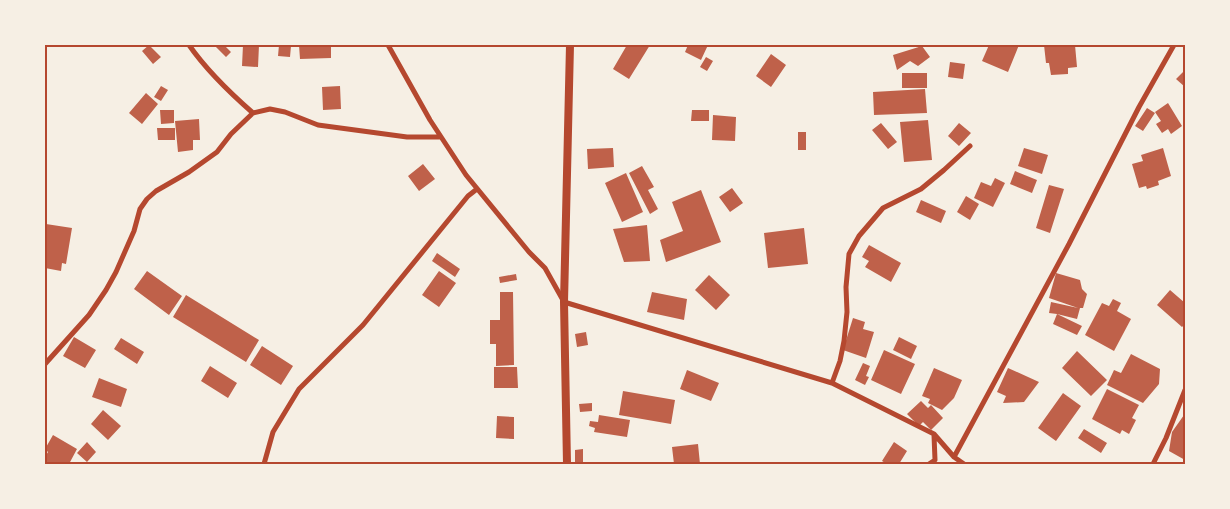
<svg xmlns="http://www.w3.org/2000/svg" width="1230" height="509" font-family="Commissioner,sans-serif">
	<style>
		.building { fill: #bf614a }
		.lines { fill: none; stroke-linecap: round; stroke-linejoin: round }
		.minor { stroke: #b5482f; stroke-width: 5 }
		.secondary { stroke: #b5482f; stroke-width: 8 }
		.neatline { fill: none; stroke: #b5482f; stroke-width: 2 }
	</style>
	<rect width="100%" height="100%" fill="#f6efe4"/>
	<path class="building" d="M 149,45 L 161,57 L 153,64 L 142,51 Z
		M 214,45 L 224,45 L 231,52 L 226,57 Z
		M 243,45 L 259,45 L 258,67 L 242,66 Z
		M 279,45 L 291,46 L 290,57 L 278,56 Z
		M 299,45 L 331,45 L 331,58 L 300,59 Z
		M 627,45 L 650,45 L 629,79 L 613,69 Z
		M 688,45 L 708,45 L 701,60 L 685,52 Z
		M 989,45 L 1019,45 L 1008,72 L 982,61 Z
		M 1044,45 L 1075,45 L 1077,67 L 1068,68 L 1068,74 L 1051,75 L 1049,63 L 1046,63 Z
		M 922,46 L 930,57 L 918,66 L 910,61 L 897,70 L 893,55 Z
		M 771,54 L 786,65 L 771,87 L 756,76 Z
		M 706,57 L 713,61 L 707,71 L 700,67 Z
		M 950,62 L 965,64 L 963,79 L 948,77 Z
		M 1185,70 L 1185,87 L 1176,79 Z
		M 902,73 L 927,73 L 927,88 L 902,88 Z
		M 161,86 L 168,90 L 161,101 L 154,97 Z
		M 340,86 L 341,109 L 323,110 L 322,87 Z
		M 925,89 L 927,113 L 874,115 L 873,92 Z
		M 146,93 L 158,104 L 142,124 L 129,113 Z
		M 1168,103 L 1182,126 L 1171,134 L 1168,129 L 1162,133 L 1156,124 L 1161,121 L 1155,112 Z
		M 1147,108 L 1155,113 L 1143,131 L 1135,126 Z
		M 160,110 L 174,110 L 174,123 L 161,124 Z
		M 692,110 L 709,110 L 709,121 L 691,121 Z
		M 713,115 L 736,117 L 735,141 L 712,140 Z
		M 199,119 L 200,140 L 193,140 L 193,150 L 178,152 L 175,121 Z
		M 928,120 L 932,160 L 904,162 L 900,122 Z
		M 881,123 L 897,142 L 888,149 L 872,130 Z
		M 959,123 L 971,133 L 959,146 L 948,136 Z
		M 157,128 L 175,128 L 175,140 L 158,140 Z
		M 798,132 L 806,132 L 806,150 L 798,150 Z
		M 613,148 L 614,167 L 588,169 L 587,149 Z
		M 1024,148 L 1048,155 L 1042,174 L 1018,166 Z
		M 1163,148 L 1171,176 L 1158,181 L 1159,185 L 1147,189 L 1146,186 L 1139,188 L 1132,164 L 1143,161 L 1141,155 Z
		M 423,164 L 435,179 L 419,191 L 408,176 Z
		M 642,166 L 654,187 L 648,190 L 658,209 L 650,214 L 629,173 Z
		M 1015,171 L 1037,180 L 1032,193 L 1010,184 Z
		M 626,173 L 643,212 L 622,222 L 605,183 Z
		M 995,178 L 1005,183 L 993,207 L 974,198 L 981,182 L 991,186 Z
		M 1049,185 L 1064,189 L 1050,233 L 1036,228 Z
		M 732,188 L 743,203 L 730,212 L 719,197 Z
		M 701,190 L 721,242 L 666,262 L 660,240 L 683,231 L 672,202 Z
		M 966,196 L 979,204 L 970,220 L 957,212 Z
		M 921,200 L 946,211 L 941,223 L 916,212 Z
		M 46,224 L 72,228 L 66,264 L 62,263 L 61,271 L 45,268 Z
		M 647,225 L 650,261 L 624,262 L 613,229 Z
		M 804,228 L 808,264 L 768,268 L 764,233 Z
		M 869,245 L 901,263 L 891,282 L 865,267 L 869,261 L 862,257 Z
		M 437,253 L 460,269 L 455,277 L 432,261 Z
		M 147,271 L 182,296 L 169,315 L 134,289 Z
		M 439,271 L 456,283 L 439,307 L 422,295 Z
		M 1056,273 L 1080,280 L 1082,289 L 1087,294 L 1083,308 L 1080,308 L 1077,319 L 1057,314 L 1082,326 L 1077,335 L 1053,324 L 1057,314 L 1049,313 L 1051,302 L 1078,308 L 1049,298 Z
		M 516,274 L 517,280 L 500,283 L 499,277 Z
		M 709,275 L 730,295 L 716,310 L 695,290 Z
		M 1170,290 L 1185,303 L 1185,324 L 1182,327 L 1157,305 Z
		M 500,292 L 513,292 L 514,365 L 496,366 L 496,344 L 490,344 L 490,320 L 500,320 Z
		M 652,292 L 687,299 L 684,320 L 647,312 Z
		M 186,295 L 259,340 L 246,362 L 173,317 Z
		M 1113,299 L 1121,303 L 1117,311 L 1131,319 L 1114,351 L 1085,335 L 1102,303 L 1109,306 Z
		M 853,318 L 865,322 L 863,329 L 874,332 L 866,358 L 843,350 Z
		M 586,332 L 588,345 L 577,347 L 575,334 Z
		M 74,337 L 96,350 L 85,368 L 63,356 Z
		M 899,337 L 917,346 L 911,359 L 893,350 Z
		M 121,338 L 144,352 L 137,364 L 114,349 Z
		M 262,346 L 293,366 L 281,385 L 250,365 Z
		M 884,350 L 915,364 L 901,394 L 871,380 Z
		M 1077,351 L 1107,380 L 1091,396 L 1062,368 Z
		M 1131,354 L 1160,369 L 1159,384 L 1143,403 L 1107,385 L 1114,370 L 1121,373 Z
		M 863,363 L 870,366 L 866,376 L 869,377 L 865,385 L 855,380 Z
		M 210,366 L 237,383 L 228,398 L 201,381 Z
		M 494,367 L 517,367 L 518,388 L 494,388 Z
		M 934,368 L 962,380 L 954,398 L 942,410 L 928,403 L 930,399 L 922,396 Z
		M 1008,368 L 1039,382 L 1024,402 L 1003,403 L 1006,396 L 997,392 Z
		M 687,370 L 719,383 L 711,401 L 680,389 Z
		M 99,378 L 127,389 L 121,407 L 92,397 Z
		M 1107,389 L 1139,405 L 1132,418 L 1136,420 L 1129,434 L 1122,430 L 1120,434 L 1092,419 Z
		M 623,391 L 675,400 L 671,424 L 619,415 Z
		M 1063,393 L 1081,406 L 1056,441 L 1038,428 Z
		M 921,401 L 928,408 L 931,405 L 943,418 L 931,430 L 923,422 L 919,426 L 907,414 Z
		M 592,403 L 592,411 L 580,412 L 579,404 Z
		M 103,410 L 121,426 L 108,440 L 91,424 Z
		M 599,415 L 630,420 L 627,437 L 594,432 L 595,428 L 589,426 L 590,421 L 598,422 Z
		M 1184,415 L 1185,416 L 1185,460 L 1169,451 L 1172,432 Z
		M 497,416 L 514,417 L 514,439 L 496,438 Z
		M 1084,429 L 1107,443 L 1101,453 L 1078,438 Z
		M 53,435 L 77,449 L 69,464 L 45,464 L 45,457 L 48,452 L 45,449 Z
		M 87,442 L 96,452 L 87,462 L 77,453 Z
		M 894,442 L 907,451 L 899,464 L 887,464 L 882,461 Z
		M 698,444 L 700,464 L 674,464 L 672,447 Z
		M 583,449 L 583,464 L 575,464 L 575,450 Z"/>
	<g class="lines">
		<path class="minor" d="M 189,45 C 207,71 229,92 253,113
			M 388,45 L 430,120 L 466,175 L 529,252 L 545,268 L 564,302 L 832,383 L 934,434 L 954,457 L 964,464
			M 45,364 L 89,315 L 106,290 L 116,272 L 134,231 L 140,209 L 147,199 L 156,191 L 189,172 L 217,152 L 231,134 L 253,113 L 270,109 L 285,112 L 318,125 L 407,137 L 441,137
			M 832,383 L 840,361 L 844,341 L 847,312 L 846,287 L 849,254 L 859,236 L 883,208 L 921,189 L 944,170 L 970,146
			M 954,457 L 1069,244 L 1139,107 L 1174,45
			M 264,464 L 273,432 L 299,389 L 363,325 L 468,196 L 477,189
			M 929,464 L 935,460 L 934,435
			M 1153,464 L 1166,438 L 1185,390"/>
		<path class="secondary" d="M 567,464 L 564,302 L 570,45"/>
	</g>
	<rect width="1230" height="509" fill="none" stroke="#f6efe4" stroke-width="92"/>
	<rect x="46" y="46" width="1138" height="417" class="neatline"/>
</svg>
